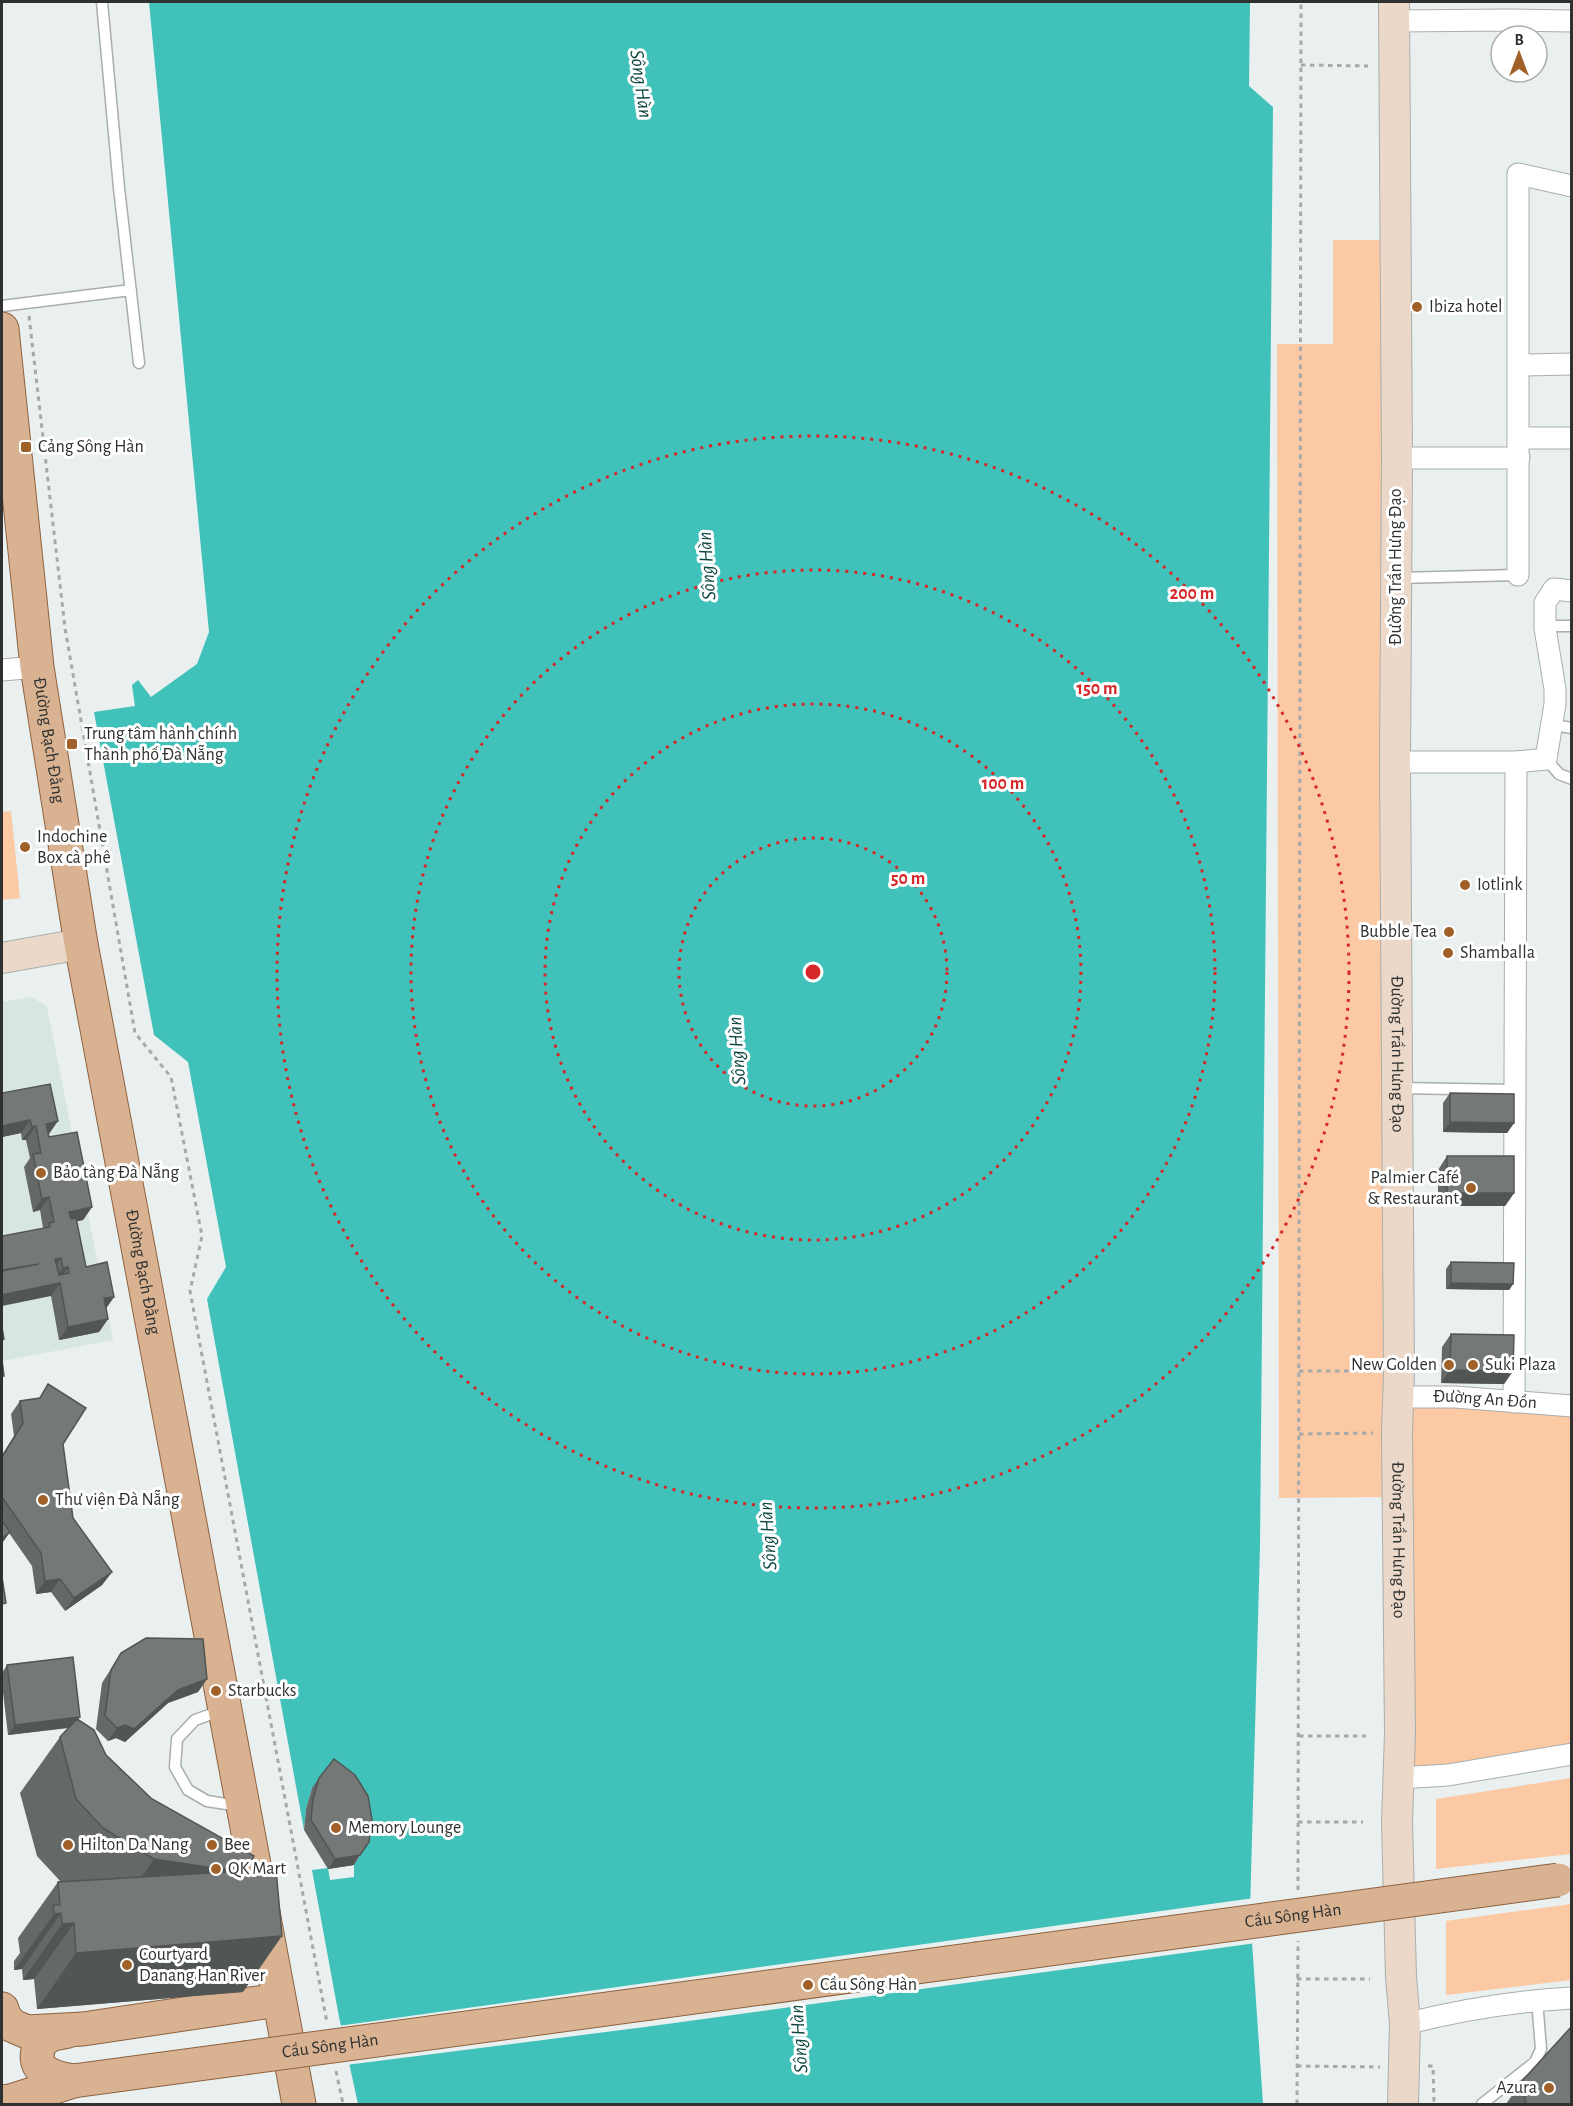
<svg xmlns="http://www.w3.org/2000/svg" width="1573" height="2106" font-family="'Alegreya Sans',sans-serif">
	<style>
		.built { fill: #d7e5e3 }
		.green { fill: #fbcaa5 }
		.water { fill: #40c2ba }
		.pier { fill: #eaefef }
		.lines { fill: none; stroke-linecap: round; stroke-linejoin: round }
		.service-casing { stroke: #a9aead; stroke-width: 13 }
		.minor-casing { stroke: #a9aead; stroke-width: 23 }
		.secondary-casing { stroke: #a9aead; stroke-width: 32 }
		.primary-casing { stroke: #8d6340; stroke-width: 35 }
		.path { stroke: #a5a9a9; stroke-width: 3; stroke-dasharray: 4.5 4.5; stroke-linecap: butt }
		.service { stroke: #fff; stroke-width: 10 }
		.minor { stroke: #fff; stroke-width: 21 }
		.secondary { stroke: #ecd8c8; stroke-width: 30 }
		.primary { stroke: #d9b291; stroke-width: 33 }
		.primary-bridge-casing { stroke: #8d6340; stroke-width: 35; stroke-linecap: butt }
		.primary-bridge { stroke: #d9b291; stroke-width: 33 }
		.wall { fill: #646867 }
		.shaded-wall { fill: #515554 }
		.building { fill: #747978; stroke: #515554; stroke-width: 1.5; fill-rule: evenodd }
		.ring { fill: none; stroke: #d62828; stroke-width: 3; stroke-dasharray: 3 6 }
		.poi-dot { fill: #a06129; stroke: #fff; stroke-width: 2 }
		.labels { text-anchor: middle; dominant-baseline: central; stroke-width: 6; stroke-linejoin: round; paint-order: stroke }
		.poi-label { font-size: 18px; fill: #2f3131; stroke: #fff; text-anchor: start }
		.street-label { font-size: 18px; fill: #2f3131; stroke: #fff }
		.water-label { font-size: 20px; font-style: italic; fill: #0c4643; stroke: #fff }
		.centre { fill: #d62828; stroke: #fff; stroke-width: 3 }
		.ring-label { font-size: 18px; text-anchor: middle; font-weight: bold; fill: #d62828; stroke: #fff; stroke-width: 6; stroke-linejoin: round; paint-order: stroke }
	</style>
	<rect width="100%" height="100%" fill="#eaefef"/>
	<path class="built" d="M 32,997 L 47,1007 L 113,1340 L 2,1361 L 2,1002 Z"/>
	<path class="green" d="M 1333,240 L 1382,240 L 1384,1497 L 1279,1498 L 1277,344 L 1333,344 Z
		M 11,811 L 20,898 L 2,900 L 2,812 Z
		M 1398,1397 L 1571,1406 L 1571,1753 L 1399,1778 Z
		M 1571,1778 L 1571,1854 L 1436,1869 L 1436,1799 Z
		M 1571,1904 L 1571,1980 L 1446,1995 L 1446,1921 Z"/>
	<path class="water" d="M 149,2 L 1250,2 L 1249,86 L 1273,107 L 1260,1546 L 1250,1912 L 1263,2104 L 358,2104 L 339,2017 L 312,1870 L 328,1868 L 330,1880 L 354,1877 L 354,1865 L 362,1852 L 312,1788 L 306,1809 L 304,1830 L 207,1299 L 226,1267 L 188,1062 L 154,1035 L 94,712 L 135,706 L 132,685 L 138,680 L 151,697 L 197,664 L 209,632 Z"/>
	<path class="pier" d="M 1254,1898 L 1256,1943 L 645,2027 L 346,2065 L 338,2026 Z"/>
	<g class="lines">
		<g class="service-casing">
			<path id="service" d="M 102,2 L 119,188 L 139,363
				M 2,306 L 131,290
				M 1398,578 L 1518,575
				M 1545,626 L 1572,626
				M 1553,725 L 1572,728
				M 1546,759 L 1559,774 L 1572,779
				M 1398,1088 L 1515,1090
				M 223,1710 L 195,1720 L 177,1739 L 175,1767 L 188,1790 L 207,1801 L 239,1806
				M 1482,2104 L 1535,2062 L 1541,2049 L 1537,2000"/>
		</g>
		<g class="minor-casing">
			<g id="minor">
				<path d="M 1394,21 L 1508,20 L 1572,21"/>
				<path d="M 1519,365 L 1572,364"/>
				<path d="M 1519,438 L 1572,438"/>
				<path d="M 1397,458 L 1519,458"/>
				<path d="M 1518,575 L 1518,174 L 1572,186"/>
				<path d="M 2,670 L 37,667"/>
				<path d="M 1395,762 L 1516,762 L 1546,759 L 1555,704 L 1555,689 L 1545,628 L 1545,603 L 1554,589 L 1572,591"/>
				<path id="s1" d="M 1398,1397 L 1455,1397 L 1572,1406"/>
				<path d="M 1514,1402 L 1516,762"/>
				<path d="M 1399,1778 L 1448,1775 L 1572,1754"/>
				<path d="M 1405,2024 C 1460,2010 1515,2001 1572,1998"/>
			</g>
		</g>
		<g class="secondary-casing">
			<g id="secondary">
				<path id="s2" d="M 1394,2 L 1397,458 L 1395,762 L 1399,1372 L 1397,1433 L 1400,1733 L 1397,1822 L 1401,1977 L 1405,2024 L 1403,2104"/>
				<path d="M 2,958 L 81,944"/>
			</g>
		</g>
		<g class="primary-casing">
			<g id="primary">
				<path id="s3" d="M 2,329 L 37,667 L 81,944 L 299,2104"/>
				<path d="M 651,2003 L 976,1959"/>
				<path d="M 2,2009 L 4,2016 L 11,2025 L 27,2032 L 83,2029 L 278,2000"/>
				<path d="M 68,2031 L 53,2034 L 42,2040 C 27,2069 49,2077 73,2081 L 244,2058"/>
				<path d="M 2,2102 L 11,2101 L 73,2081"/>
			</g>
		</g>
		<path class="path" d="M 1301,65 L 1368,66
			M 29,316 L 65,628 L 135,1033 L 171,1077 L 202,1236 L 190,1291 L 327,2023
			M 1299,1371 L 1375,1371
			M 1299,1434 L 1373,1433
			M 1299,1736 L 1366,1736
			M 1298,1822 L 1363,1822
			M 1298,1890 L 1301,2
			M 1297,1979 L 1370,1979
			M 1297,2066 L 1380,2067
			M 1428,2066 L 1433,2066 L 1434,2104
			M 336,2071 L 343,2104
			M 1297,2104 L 1298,1941"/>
		<use href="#service" class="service"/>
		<use href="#minor" class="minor"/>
		<use href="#secondary" class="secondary"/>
		<use href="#primary" class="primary"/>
		<g class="primary-bridge-casing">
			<g id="primary-bridge">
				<path id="s4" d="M 976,1959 L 1558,1880"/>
				<path id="s5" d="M 244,2058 L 651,2003"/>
			</g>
		</g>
		<use href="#primary-bridge" class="primary-bridge"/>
	</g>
	<path class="wall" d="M 2,1093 L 48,1134 L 49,1137 L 92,1207 L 83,1220 L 76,1221 L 86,1267 L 114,1297 L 106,1308 L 108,1319 L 99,1332 L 59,1340 L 51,1296 L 43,1228 L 40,1210 L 33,1212 L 24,1167 L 30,1158 L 26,1140 L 22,1140 L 21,1133 L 2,1137 Z
		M 1450,1093 L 1514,1123 L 1507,1133 L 1443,1132 L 1443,1103 Z
		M 1447,1156 L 1514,1193 L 1505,1206 L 1438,1206 L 1438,1170 Z
		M 1451,1262 L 1513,1284 L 1509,1290 L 1446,1289 L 1446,1269 Z
		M 1451,1334 L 1513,1371 L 1504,1384 L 1441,1383 L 1442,1347 Z
		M 48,1384 L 63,1444 L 73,1518 L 112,1572 L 102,1585 L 65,1611 L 51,1592 L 36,1594 L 32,1566 L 9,1533 L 2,1543 L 2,1455 L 14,1436 L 11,1414 L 20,1401 L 39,1398 Z
		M 121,1653 L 207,1679 L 198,1692 L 168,1703 L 125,1742 L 116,1738 L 108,1741 L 96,1729 L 102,1683 Z
		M 7,1665 L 78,1720 L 106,1755 L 152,1799 L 245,1871 L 243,1992 L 37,2009 L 34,1979 L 23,1980 L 22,1969 L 14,1970 L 14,1961 L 20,1953 L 18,1938 L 58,1882 L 61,1882 L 37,1856 L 20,1793 L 60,1737 L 69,1728 L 8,1735 L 2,1684 L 2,1673 Z
		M 319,1778 L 354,1865 L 328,1869 L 304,1830 L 306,1809 L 312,1788 Z
		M 1522,2081 L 1572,2104 L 1506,2104 Z"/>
	<path class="shaded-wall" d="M 30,1120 L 21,1133 L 2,1137 L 2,1126 Z
		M 58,1121 L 49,1134 L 37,1137 L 46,1124 Z
		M 1450,1122 L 1514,1123 L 1507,1133 L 1443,1132 Z
		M 36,1126 L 26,1140 L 22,1140 L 32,1127 Z
		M 1447,1193 L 1514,1193 L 1505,1206 L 1438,1206 Z
		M 49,1197 L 40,1210 L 33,1212 L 42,1199 Z
		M 92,1207 L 83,1220 L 60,1225 L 69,1212 Z
		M 61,1258 L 52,1271 L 55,1259 Z
		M 68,1267 L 59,1281 L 54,1281 L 63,1268 Z
		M 60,1283 L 51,1296 L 2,1306 L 2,1295 Z
		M 1451,1283 L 1513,1284 L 1509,1290 L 1446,1289 Z
		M 114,1297 L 105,1310 L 104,1298 Z
		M 108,1319 L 99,1332 L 59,1340 L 68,1327 Z
		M 1450,1370 L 1513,1371 L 1504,1384 L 1441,1383 Z
		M 10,1532 L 3,1542 L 2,1543 L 2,1538 Z
		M 112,1572 L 102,1585 L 65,1611 L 74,1598 Z
		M 60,1579 L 51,1592 L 36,1594 L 45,1581 Z
		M 207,1679 L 198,1692 L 168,1703 L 125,1742 L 116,1738 L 108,1741 L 117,1728 L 178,1690 Z
		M 80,1717 L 73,1727 L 8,1735 L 15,1725 Z
		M 360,1855 L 354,1865 L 328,1869 L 335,1859 Z
		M 154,1859 L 248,1867 L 208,1923 L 115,1915 Z
		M 61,1913 L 22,1969 L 14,1970 L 54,1914 Z
		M 74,1923 L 34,1979 L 23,1980 L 62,1924 Z
		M 282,1936 L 243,1992 L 37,2009 L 76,1953 Z"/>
	<path class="building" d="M 50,1084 L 58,1121 L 46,1124 L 49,1137 L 77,1132 L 92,1207 L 69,1212 L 71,1219 L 76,1218 L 86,1267 L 107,1262 L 114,1297 L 104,1298 L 108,1319 L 68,1327 L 60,1283 L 2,1295 L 2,1271 L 39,1264 L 2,1270 L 2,1236 L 50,1227 L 49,1223 L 54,1222 L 49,1197 L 42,1199 L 33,1154 L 41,1153 L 36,1126 L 32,1127 L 30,1120 L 2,1126 L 2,1093 ZM 61,1258 L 63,1268 L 68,1267 L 69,1273 L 59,1275 L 55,1259 Z
		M 1450,1093 L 1514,1094 L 1514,1123 L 1450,1122 Z
		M 1447,1156 L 1514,1156 L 1514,1193 L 1447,1193 Z
		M 1451,1262 L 1514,1263 L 1513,1284 L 1451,1283 Z
		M 2,1328 L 4,1339 L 2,1340 Z
		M 1451,1334 L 1514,1335 L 1513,1371 L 1450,1370 Z
		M 2,1360 L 4,1376 L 2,1376 Z
		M 48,1384 L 86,1408 L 63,1444 L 73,1518 L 112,1572 L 74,1598 L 60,1579 L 45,1581 L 41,1553 L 2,1497 L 2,1457 L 23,1423 L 20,1401 L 40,1398 Z
		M 2,1521 L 10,1532 L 2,1538 Z
		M 2,1577 L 6,1603 L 2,1604 Z
		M 146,1638 L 203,1639 L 207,1679 L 178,1690 L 134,1729 L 125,1725 L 117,1728 L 105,1716 L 111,1670 L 121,1653 Z
		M 73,1657 L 80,1717 L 15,1725 L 7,1665 Z
		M 77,1719 L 94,1730 L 106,1755 L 152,1799 L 254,1856 L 248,1867 L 220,1869 L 154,1859 L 103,1828 L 76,1799 L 60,1737 Z
		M 334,1759 L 355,1775 L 368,1796 L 372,1820 L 369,1842 L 360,1855 L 335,1859 L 311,1820 L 313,1799 L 319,1778 Z
		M 276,1869 L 282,1936 L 76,1953 L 74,1923 L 62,1924 L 61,1913 L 54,1914 L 53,1905 L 60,1905 L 58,1882 Z
		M 1572,2026 L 1572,2104 L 1526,2104 L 1522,2081 Z"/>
	<g class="ring">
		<circle cx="813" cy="972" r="134"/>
		<circle cx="813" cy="972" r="268"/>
		<circle cx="813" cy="972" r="402"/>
		<circle cx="813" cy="972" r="536"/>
	</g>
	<g class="poi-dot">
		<circle cx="1417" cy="307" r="6"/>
		<rect x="20" y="441" width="12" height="12" rx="3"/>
		<rect x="66" y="738" width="12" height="12" rx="3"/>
		<circle cx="25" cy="847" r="6"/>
		<circle cx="1465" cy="885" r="6"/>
		<circle cx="1449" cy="932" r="6"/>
		<circle cx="1448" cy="953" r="6"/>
		<circle cx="41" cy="1173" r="6"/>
		<circle cx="1471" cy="1188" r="6"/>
		<circle cx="1449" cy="1365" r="6"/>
		<circle cx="1473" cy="1365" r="6"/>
		<circle cx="43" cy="1500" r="6"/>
		<circle cx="216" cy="1691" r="6"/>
		<circle cx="336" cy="1828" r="6"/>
		<circle cx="68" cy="1845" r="6"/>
		<circle cx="212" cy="1845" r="6"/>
		<circle cx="216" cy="1869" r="6"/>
		<circle cx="127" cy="1965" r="6"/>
		<circle cx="808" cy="1985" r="6"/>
		<circle cx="1549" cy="2088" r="6"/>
	</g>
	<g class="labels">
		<g class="poi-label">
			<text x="1429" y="307">Ibiza hotel</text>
			<text x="38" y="447">Cảng Sông Hàn</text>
			<text x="84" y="734">Trung tâm hành chính<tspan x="84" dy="21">Thành phố Đà Nẵng</tspan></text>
			<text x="37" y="837">Indochine<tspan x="37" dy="21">Box cà phê</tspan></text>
			<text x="1477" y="885">Iotlink</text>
			<text x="1437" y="932" text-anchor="end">Bubble Tea</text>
			<text x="1460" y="953">Shamballa</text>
			<text x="53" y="1173">Bảo tàng Đà Nẵng</text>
			<text x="1459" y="1178" text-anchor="end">Palmier Café<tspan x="1459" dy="21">&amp; Restaurant</tspan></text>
			<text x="1437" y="1365" text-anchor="end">New Golden</text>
			<text x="1485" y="1365">Suki Plaza</text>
			<text x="55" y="1500">Thư viện Đà Nẵng</text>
			<text x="228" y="1691">Starbucks</text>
			<text x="348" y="1828">Memory Lounge</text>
			<text x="80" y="1845">Hilton Da Nang</text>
			<text x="224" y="1845">Bee</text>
			<text x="228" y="1869">QK Mart</text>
			<text x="139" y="1955">Courtyard<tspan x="139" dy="21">Danang Han River</tspan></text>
			<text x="820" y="1985">Cầu Sông Hàn</text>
			<text x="1537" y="2088" text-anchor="end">Azura</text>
		</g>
		<g class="street-label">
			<text transform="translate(1396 567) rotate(-90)">Đường Trần Hưng Đạo</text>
			<text stroke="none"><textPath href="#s3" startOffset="414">Đường Bạch Đằng</textPath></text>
			<text stroke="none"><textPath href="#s2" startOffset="1052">Đường Trần Hưng Đạo</textPath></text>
			<text stroke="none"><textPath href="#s3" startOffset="954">Đường Bạch Đằng</textPath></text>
			<text stroke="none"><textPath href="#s1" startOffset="87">Đường An Đồn</textPath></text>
			<text stroke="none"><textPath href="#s2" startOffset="1538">Đường Trần Hưng Đạo</textPath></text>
			<text stroke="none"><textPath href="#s4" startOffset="320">Cầu Sông Hàn</textPath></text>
			<text stroke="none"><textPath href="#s5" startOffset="87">Cầu Sông Hàn</textPath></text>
		</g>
		<g class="water-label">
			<text transform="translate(641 84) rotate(82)">Sông Hàn</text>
			<text transform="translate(707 566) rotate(-94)">Sông Hàn</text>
			<text transform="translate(737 1051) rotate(-94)">Sông Hàn</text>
			<text transform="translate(768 1536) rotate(-94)">Sông Hàn</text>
			<text transform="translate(799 2039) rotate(-94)">Sông Hàn</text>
		</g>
	</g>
	<circle cx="813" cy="972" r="9" class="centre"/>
	<g class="ring-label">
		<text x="1192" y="599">200 m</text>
		<text x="1097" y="694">150 m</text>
		<text x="1003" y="789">100 m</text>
		<text x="908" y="884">50 m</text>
	</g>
	<rect width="1573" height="2106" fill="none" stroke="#2f3131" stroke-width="6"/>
	<g transform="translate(1519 54)"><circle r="28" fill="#ffffff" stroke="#acadad" stroke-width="1.5"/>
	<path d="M0-4.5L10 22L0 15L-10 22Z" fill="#a06129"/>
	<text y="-9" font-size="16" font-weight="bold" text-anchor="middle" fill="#2f3131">B</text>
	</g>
</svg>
